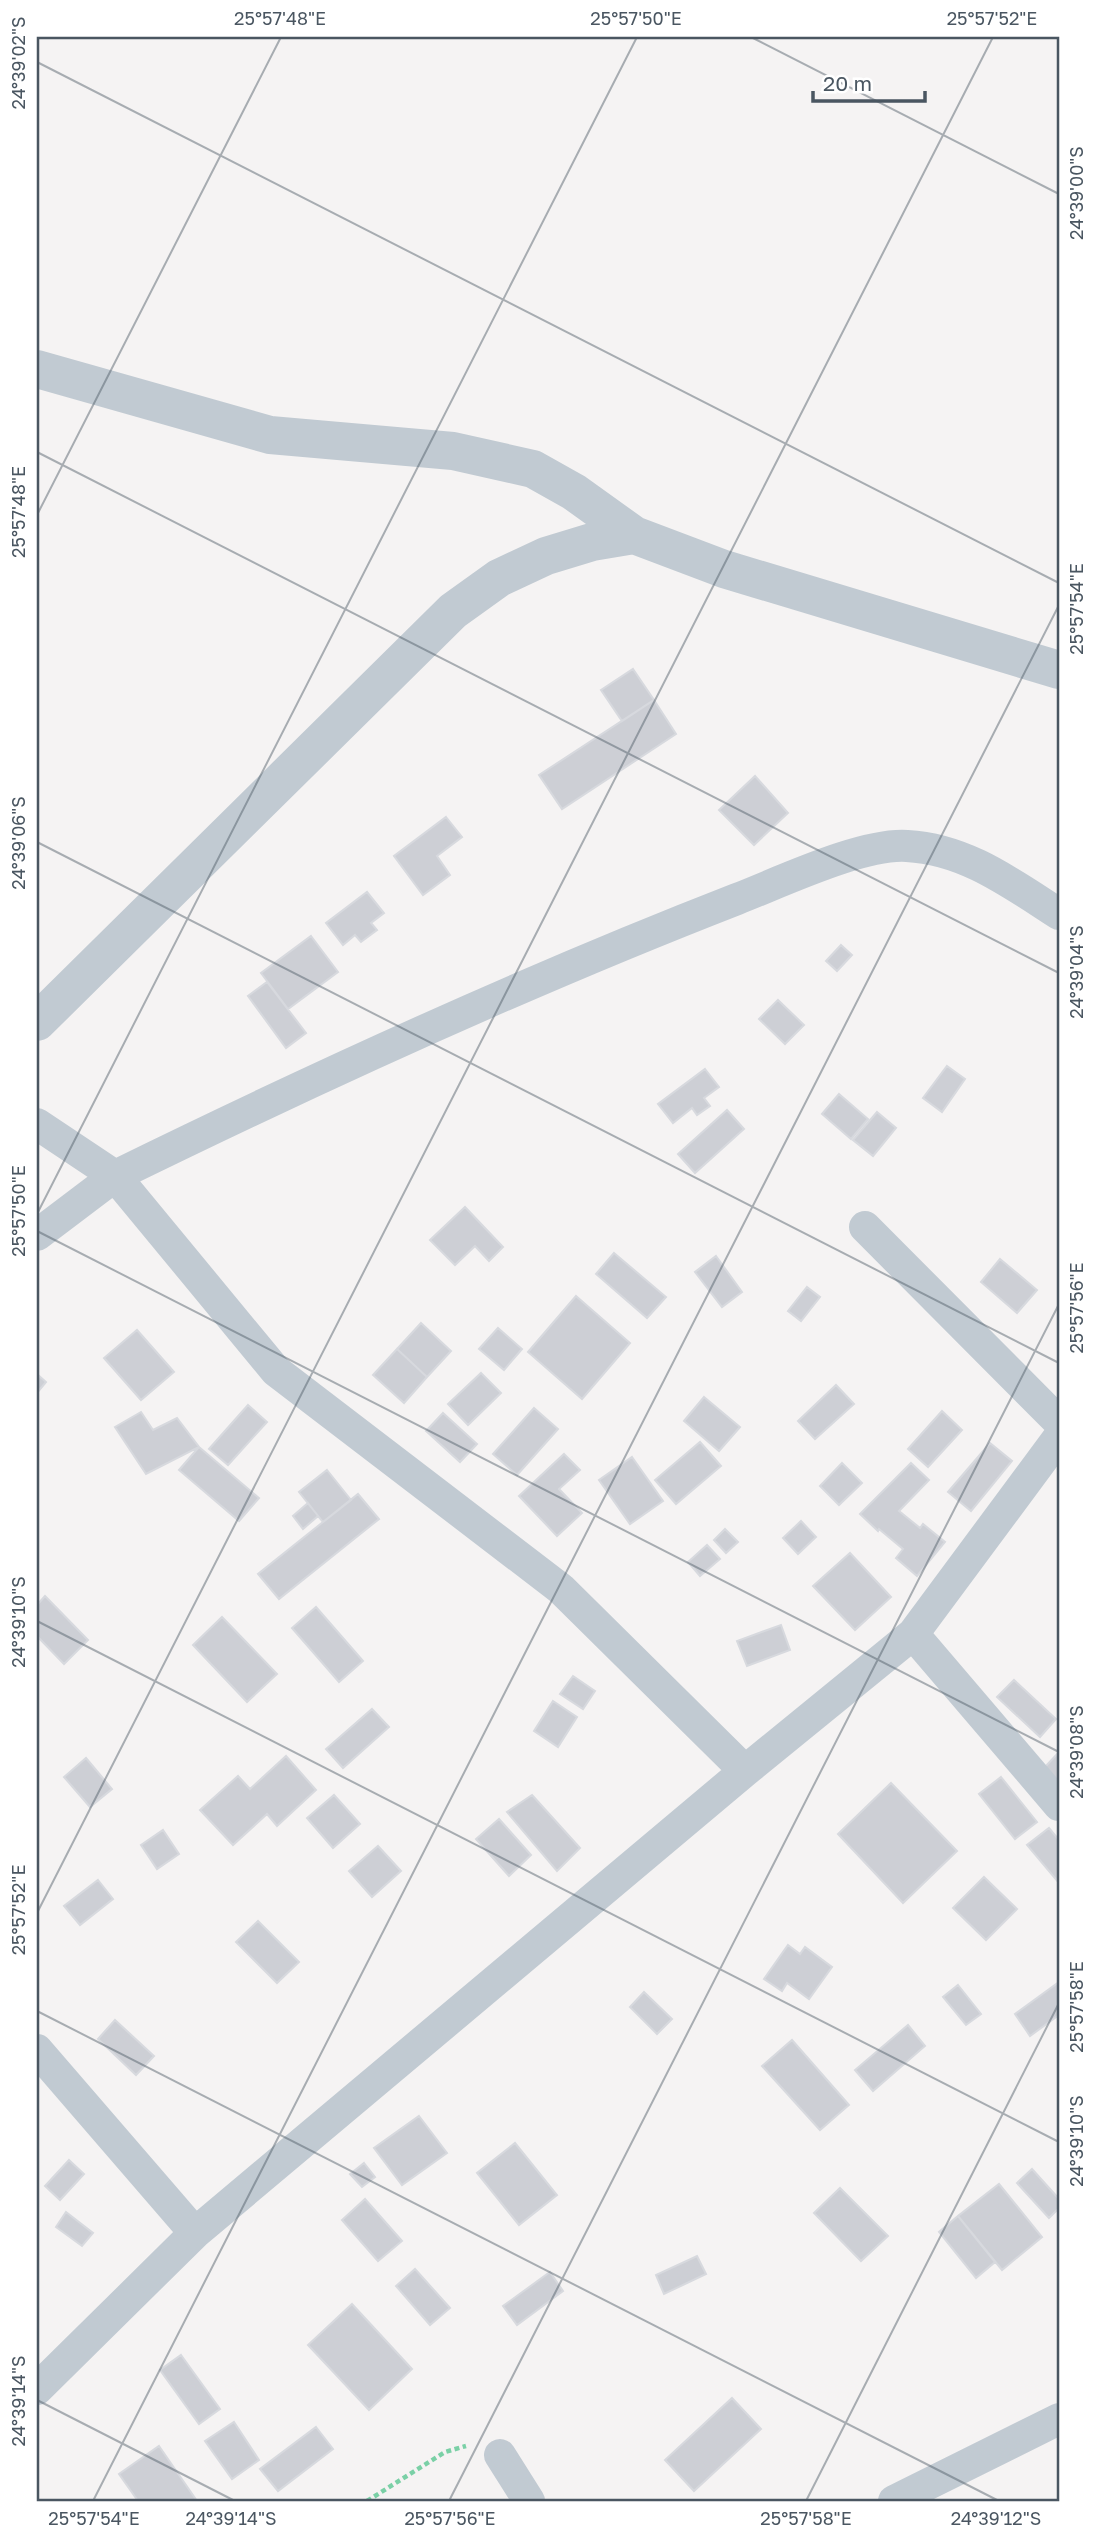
<svg xmlns="http://www.w3.org/2000/svg" width="1096" height="2538" font-family="'Golos Text',sans-serif">
	<style>
		.building { fill: #cdcfd5; stroke: #d7d9de; stroke-width: 2 }
		.lines { fill: none; stroke-linecap: round; stroke-linejoin: round }
		.path { stroke: #7ad0a6; stroke-width: 4.5; stroke-dasharray: 5 3.5; stroke-linecap: butt }
		.minor { stroke: #c1cad2; stroke-width: 32 }
		.tertiary { stroke: #c1cad2; stroke-width: 38 }
		.ticks { fill: none; stroke: #4a5661; stroke-width: 2; stroke-opacity: 0.45 }
		.neatline { fill: none; stroke: #4a5661; stroke-width: 2.5 }
		.ticks-label { font-size: 18px; text-anchor: middle; fill: #4a5661 }
	</style>
	<rect width="100%" height="100%" fill="#f5f3f3"/>
	<path class="building" d="M 633,669 L 654,700 L 622,721 L 601,690 Z
		M 654,700 L 676,734 L 562,809 L 539,775 Z
		M 755,776 L 788,813 L 754,845 L 719,810 Z
		M 446,817 L 462,837 L 437,856 L 450,875 L 423,895 L 394,856 Z
		M 367,892 L 384,913 L 371,923 L 377,930 L 361,942 L 355,935 L 343,945 L 326,923 Z
		M 311,936 L 338,972 L 288,1009 L 261,973 Z
		M 841,945 L 852,955 L 837,971 L 826,961 Z
		M 267,982 L 306,1033 L 286,1048 L 248,996 Z
		M 778,1000 L 804,1025 L 785,1044 L 759,1019 Z
		M 947,1066 L 965,1079 L 942,1112 L 923,1098 Z
		M 705,1069 L 719,1087 L 704,1098 L 710,1106 L 697,1115 L 692,1108 L 673,1123 L 658,1104 Z
		M 839,1094 L 868,1119 L 851,1139 L 822,1114 Z
		M 727,1110 L 744,1129 L 695,1173 L 678,1154 Z
		M 877,1112 L 896,1128 L 873,1156 L 853,1140 Z
		M 465,1207 L 503,1247 L 489,1261 L 475,1246 L 455,1265 L 430,1240 Z
		M 614,1253 L 666,1297 L 647,1318 L 596,1274 Z
		M 716,1256 L 742,1292 L 722,1307 L 695,1272 Z
		M 1000,1259 L 1037,1290 L 1017,1313 L 981,1282 Z
		M 807,1287 L 820,1297 L 801,1321 L 788,1311 Z
		M 576,1296 L 630,1343 L 582,1399 L 528,1352 Z
		M 421,1323 L 451,1351 L 427,1377 L 397,1349 Z
		M 498,1328 L 522,1349 L 504,1370 L 479,1349 Z
		M 137,1330 L 174,1372 L 141,1400 L 104,1358 Z
		M 397,1349 L 427,1377 L 404,1403 L 373,1375 Z
		M 481,1373 L 501,1393 L 468,1425 L 448,1404 Z
		M 37,1374 L 46,1382 L 37,1393 Z
		M 836,1385 L 854,1404 L 815,1439 L 798,1421 Z
		M 704,1397 L 740,1427 L 719,1451 L 684,1421 Z
		M 248,1405 L 267,1422 L 228,1465 L 209,1449 Z
		M 534,1408 L 558,1429 L 517,1475 L 493,1454 Z
		M 942,1411 L 962,1430 L 928,1467 L 908,1449 Z
		M 141,1412 L 153,1430 L 177,1418 L 199,1447 L 146,1474 L 115,1427 Z
		M 443,1413 L 477,1444 L 460,1462 L 426,1431 Z
		M 700,1442 L 721,1466 L 676,1504 L 655,1480 Z
		M 990,1443 L 1012,1461 L 971,1511 L 948,1492 Z
		M 199,1447 L 259,1498 L 239,1521 L 179,1470 Z
		M 564,1454 L 580,1470 L 559,1489 L 582,1513 L 557,1536 L 519,1496 Z
		M 632,1457 L 663,1501 L 630,1524 L 599,1480 Z
		M 842,1463 L 862,1483 L 839,1505 L 820,1486 Z
		M 911,1463 L 929,1480 L 899,1511 L 920,1528 L 923,1524 L 945,1542 L 917,1576 L 896,1558 L 903,1549 L 879,1529 L 878,1531 L 860,1514 Z
		M 327,1470 L 351,1500 L 323,1522 L 299,1492 Z
		M 358,1494 L 379,1519 L 279,1599 L 258,1574 Z
		M 308,1503 L 318,1516 L 303,1529 L 293,1516 Z
		M 801,1521 L 816,1537 L 798,1554 L 783,1538 Z
		M 725,1529 L 738,1542 L 726,1553 L 714,1540 Z
		M 707,1545 L 720,1559 L 700,1576 L 688,1562 Z
		M 850,1553 L 891,1597 L 855,1630 L 813,1586 Z
		M 45,1596 L 88,1640 L 64,1664 L 37,1636 L 37,1605 Z
		M 316,1607 L 363,1661 L 339,1682 L 292,1628 Z
		M 222,1617 L 277,1674 L 247,1702 L 193,1645 Z
		M 781,1625 L 790,1650 L 747,1666 L 737,1641 Z
		M 573,1676 L 595,1691 L 583,1709 L 560,1694 Z
		M 1014,1680 L 1056,1719 L 1040,1737 L 997,1697 Z
		M 553,1701 L 577,1717 L 558,1747 L 534,1731 Z
		M 372,1709 L 389,1727 L 343,1768 L 326,1749 Z
		M 1059,1752 L 1059,1783 L 1044,1768 Z
		M 286,1756 L 316,1790 L 277,1826 L 267,1814 L 233,1845 L 200,1810 L 238,1776 L 250,1789 Z
		M 86,1758 L 112,1789 L 90,1807 L 64,1777 Z
		M 1001,1777 L 1037,1822 L 1015,1839 L 979,1794 Z
		M 891,1783 L 957,1851 L 903,1903 L 838,1834 Z
		M 334,1795 L 360,1824 L 333,1848 L 307,1818 Z
		M 532,1795 L 580,1848 L 557,1871 L 507,1812 Z
		M 499,1819 L 531,1855 L 509,1876 L 476,1839 Z
		M 1049,1828 L 1059,1840 L 1059,1883 L 1027,1845 Z
		M 163,1830 L 179,1854 L 157,1869 L 141,1845 Z
		M 378,1846 L 401,1871 L 372,1897 L 349,1871 Z
		M 984,1877 L 1017,1909 L 986,1940 L 953,1908 Z
		M 98,1880 L 113,1899 L 80,1925 L 64,1906 Z
		M 258,1921 L 299,1962 L 277,1983 L 236,1942 Z
		M 788,1945 L 800,1954 L 805,1947 L 832,1967 L 809,1999 L 787,1983 L 782,1991 L 764,1979 Z
		M 1059,1982 L 1059,2015 L 1030,2036 L 1015,2014 Z
		M 958,1985 L 981,2014 L 966,2025 L 943,1997 Z
		M 644,1992 L 672,2019 L 657,2034 L 630,2007 Z
		M 115,2020 L 154,2056 L 136,2075 L 98,2039 Z
		M 908,2025 L 925,2046 L 873,2091 L 855,2070 Z
		M 792,2040 L 849,2105 L 820,2130 L 762,2066 Z
		M 419,2116 L 447,2153 L 402,2185 L 374,2148 Z
		M 515,2143 L 557,2195 L 519,2225 L 477,2173 Z
		M 69,2160 L 84,2174 L 60,2200 L 45,2186 Z
		M 364,2163 L 375,2177 L 362,2187 L 350,2174 Z
		M 1032,2169 L 1059,2199 L 1059,2208 L 1049,2218 L 1017,2183 Z
		M 999,2184 L 1042,2237 L 1002,2270 L 958,2216 Z
		M 840,2188 L 888,2236 L 861,2261 L 814,2213 Z
		M 365,2199 L 402,2241 L 378,2261 L 342,2220 Z
		M 66,2212 L 93,2233 L 82,2246 L 56,2227 Z
		M 958,2216 L 995,2262 L 976,2278 L 939,2232 Z
		M 697,2256 L 706,2274 L 664,2294 L 656,2275 Z
		M 415,2269 L 450,2308 L 430,2325 L 396,2286 Z
		M 550,2272 L 563,2291 L 517,2325 L 503,2306 Z
		M 352,2304 L 412,2369 L 369,2410 L 308,2345 Z
		M 181,2355 L 220,2409 L 199,2424 L 160,2370 Z
		M 732,2398 L 761,2429 L 694,2491 L 665,2460 Z
		M 234,2422 L 259,2460 L 232,2479 L 205,2441 Z
		M 316,2427 L 333,2449 L 278,2491 L 260,2469 Z
		M 159,2446 L 197,2501 L 138,2501 L 119,2474 Z"/>
	<g class="lines">
		<path class="path" d="M 367,2501 L 445,2452 L 466,2446"/>
		<path class="minor" d="M 37,1124 L 115,1176 C 319,1076 526,981 737,899 C 781,882 862,843 907,846 C 966,849 1012,884 1059,914
			M 865,1227 L 1059,1422
			M 37,1235 L 115,1176 L 276,1371 L 561,1589 L 745,1771
			M 913,1634 L 1059,1805
			M 37,2050 L 195,2233
			M 37,2389 L 195,2233 L 745,1771 L 913,1634 L 1059,1437
			M 500,2455 L 529,2501
			M 894,2501 L 1059,2419"/>
		<path class="tertiary" d="M 37,369 L 270,435 L 453,451 L 533,469 L 574,492 L 634,535
			M 37,1022 L 453,611 L 499,578 L 546,556 L 592,542 L 634,535 L 724,569 L 1059,670"/>
	</g>
	<path class="ticks" d="M 751,37 L 1059,194M 37,62 L 1059,583M 37,452 L 1059,973M 37,515 L 281,37M 37,842 L 1059,1363M 37,1214 L 637,37M 37,1231 L 1059,1752M 37,1621 L 1059,2142M 37,1913 L 993,37M 37,2011 L 999,2501M 37,2400 L 235,2501M 93,2501 L 1059,605M 449,2501 L 1059,1304M 806,2501 L 1059,2003"/>
	<rect width="1096" height="2538" fill="none" stroke="#ffffff" stroke-width="77"/>
	<path d="M813 91v10h112v-10" fill="none" stroke="#4a5661" stroke-width="3.5"/>
	<text x="823" y="91" font-size="21" fill="#4a5661" stroke="#ffffff" stroke-width="5" paint-order="stroke">20 m</text>
	<rect x="38" y="38" width="1020" height="2462" class="neatline"/>
	<g class="ticks-label">
		<text x="280" y="25">25°57'48"E</text>
		<text x="636" y="25">25°57'50"E</text>
		<text x="992" y="25">25°57'52"E</text>
		<text transform="translate(19 63) rotate(-90)" y="6">24°39'02"S</text>
		<text transform="translate(1077 193) rotate(-90)" y="6">24°39'00"S</text>
		<text transform="translate(19 512) rotate(-90)" y="6">25°57'48"E</text>
		<text transform="translate(1077 609) rotate(-90)" y="6">25°57'54"E</text>
		<text transform="translate(19 843) rotate(-90)" y="6">24°39'06"S</text>
		<text transform="translate(1077 972) rotate(-90)" y="6">24°39'04"S</text>
		<text transform="translate(19 1211) rotate(-90)" y="6">25°57'50"E</text>
		<text transform="translate(1077 1308) rotate(-90)" y="6">25°57'56"E</text>
		<text transform="translate(19 1622) rotate(-90)" y="6">24°39'10"S</text>
		<text transform="translate(1077 1752) rotate(-90)" y="6">24°39'08"S</text>
		<text transform="translate(19 1910) rotate(-90)" y="6">25°57'52"E</text>
		<text transform="translate(1077 2007) rotate(-90)" y="6">25°57'58"E</text>
		<text transform="translate(1077 2141) rotate(-90)" y="6">24°39'10"S</text>
		<text transform="translate(19 2401) rotate(-90)" y="6">24°39'14"S</text>
		<text x="94" y="2525">25°57'54"E</text>
		<text x="231" y="2525">24°39'14"S</text>
		<text x="450" y="2525">25°57'56"E</text>
		<text x="806" y="2525">25°57'58"E</text>
		<text x="996" y="2525">24°39'12"S</text>
	</g>
</svg>
